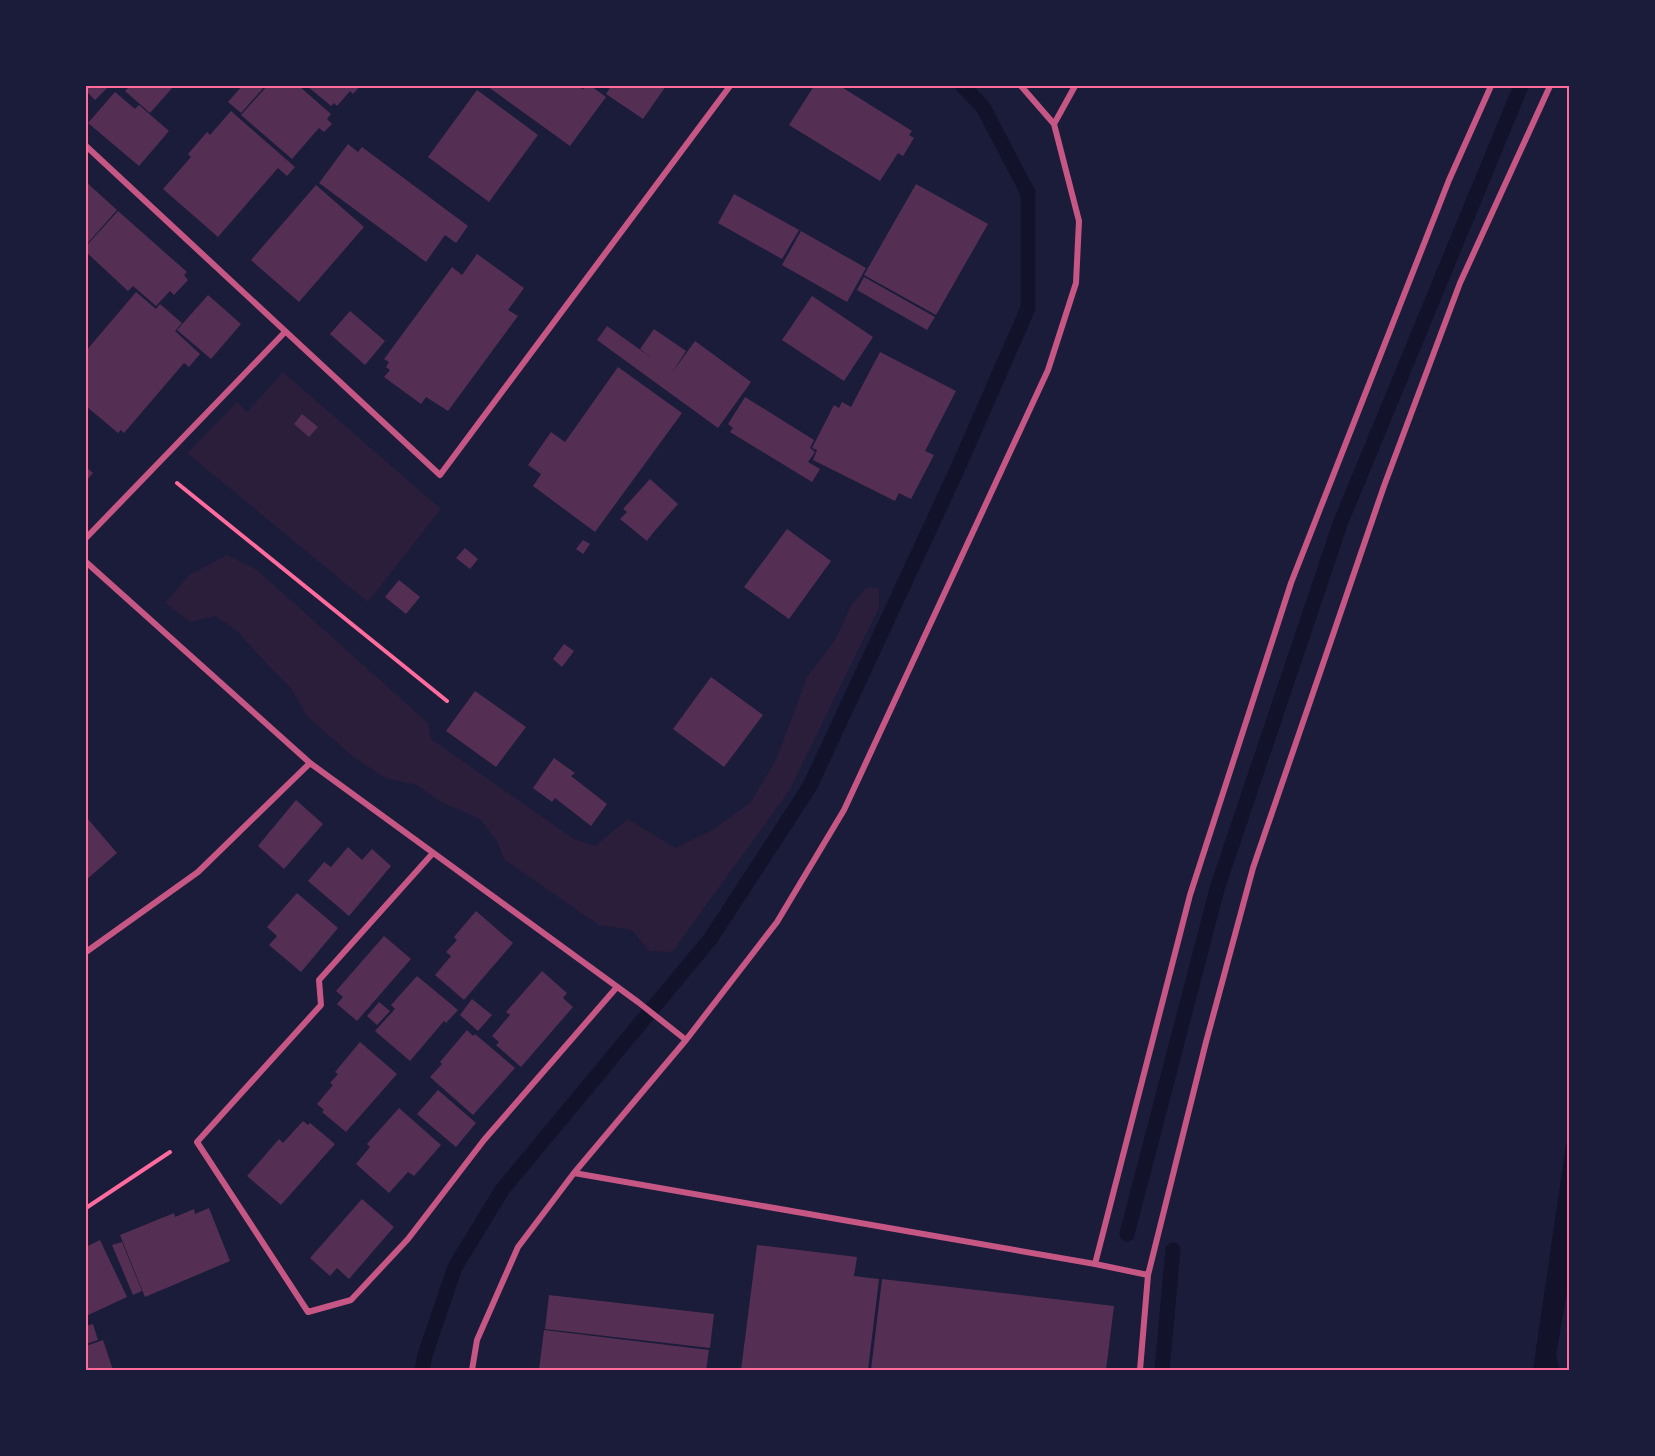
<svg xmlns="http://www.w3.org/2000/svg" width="1655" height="1456" font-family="'Noto Sans',sans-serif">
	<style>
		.green { fill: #2a1e3b }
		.water { fill: #12122b }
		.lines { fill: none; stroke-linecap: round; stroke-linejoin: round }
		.stream { stroke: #12122b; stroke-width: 15 }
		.building { fill: #542f53 }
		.path { stroke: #ff6b9d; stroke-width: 4 }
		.minor { stroke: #c65784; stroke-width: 6 }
		.neatline { fill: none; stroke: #ff6b9d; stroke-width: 2 }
	</style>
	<rect width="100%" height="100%" fill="#1b1b3a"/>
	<path class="green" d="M 283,372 L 441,509 L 368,602 L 187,453 L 237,402 L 247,412 Z
		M 227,555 L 257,570 L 428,723 L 431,739 L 574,839 L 595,846 L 628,819 L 675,848 L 712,830 L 750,803 L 776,760 L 807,677 L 835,640 L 852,604 L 866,588 L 879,588 L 879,608 L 789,791 L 672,952 L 649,951 L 632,930 L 599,925 L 525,874 L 504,859 L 497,841 L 480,819 L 439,801 L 417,785 L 385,778 L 351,755 L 307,716 L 291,688 L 266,663 L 237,631 L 215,616 L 190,622 L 165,603 L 189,575 Z"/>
	<path class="water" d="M 1569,1133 L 1570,1274 L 1556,1355 L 1560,1370 L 1533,1370 L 1566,1145 Z"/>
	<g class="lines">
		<path class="stream" d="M 1127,1234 L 1217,889 L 1340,524 L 1521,86
			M 422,1370 L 425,1355 L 455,1267 L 502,1190 L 711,938 L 810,786 L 957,470 L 1028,308 L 1028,193 L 983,107 L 963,86
			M 1162,1370 L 1173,1250"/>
	</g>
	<path class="building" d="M 86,86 L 109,86 L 95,100 L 86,91 Z
		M 130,86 L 174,86 L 150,113 L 125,91 Z
		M 242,86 L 265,86 L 241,113 L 228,102 Z
		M 267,86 L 299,86 L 331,114 L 327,119 L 332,124 L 324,132 L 319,128 L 292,159 L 241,115 Z
		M 307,86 L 360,86 L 353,94 L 350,91 L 337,106 L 334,103 L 331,106 Z
		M 487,86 L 577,86 L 583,89 L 586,86 L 591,86 L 606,97 L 570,146 Z
		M 611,86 L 666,86 L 643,119 L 606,94 Z
		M 814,86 L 840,86 L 912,131 L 909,135 L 914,138 L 903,156 L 898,153 L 880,181 L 789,125 Z
		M 477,90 L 538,135 L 489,202 L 428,157 Z
		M 115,92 L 135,109 L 139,105 L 169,131 L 139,166 L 88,123 Z
		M 231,111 L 295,167 L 287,176 L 278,168 L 218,237 L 163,189 L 191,157 L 188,154 L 207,132 L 210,135 Z
		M 348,144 L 358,152 L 362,147 L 468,226 L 456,243 L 445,235 L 426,262 L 319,183 Z
		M 86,182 L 117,210 L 86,245 Z
		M 916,184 L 988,224 L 936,315 L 864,275 Z
		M 316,185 L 364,227 L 299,302 L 251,260 Z
		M 734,194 L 799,230 L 782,259 L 718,223 Z
		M 118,211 L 187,272 L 184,275 L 188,280 L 174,295 L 170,291 L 156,306 L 133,286 L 128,291 L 86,252 L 86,246 Z
		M 801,231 L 866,268 L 847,302 L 782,265 Z
		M 477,254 L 524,288 L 508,310 L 518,316 L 448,411 L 426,397 L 421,404 L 384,377 L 390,370 L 386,367 L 389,362 L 384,359 L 452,267 L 462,275 Z
		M 864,277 L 935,317 L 927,330 L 857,290 Z
		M 136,292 L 156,309 L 160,304 L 182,323 L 175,331 L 200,354 L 189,367 L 184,363 L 124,433 L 121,430 L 118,433 L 86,406 L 86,351 Z
		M 208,295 L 241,324 L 211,359 L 177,330 Z
		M 812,296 L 873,337 L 844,381 L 782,340 Z
		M 350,311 L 385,341 L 365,365 L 330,334 Z
		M 607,326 L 653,359 L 640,349 L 654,329 L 686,351 L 672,373 L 695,341 L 751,382 L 718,428 L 597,340 Z
		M 880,352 L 956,391 L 925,451 L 934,455 L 911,499 L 899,493 L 895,501 L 813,460 L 817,450 L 812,448 L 834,405 L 839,408 L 842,402 L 851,407 Z
		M 618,367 L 682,413 L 595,532 L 533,486 L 541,474 L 528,465 L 551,432 L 565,442 Z
		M 745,397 L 814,440 L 810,448 L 815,452 L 808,462 L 820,469 L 812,482 L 730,432 L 733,428 L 728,424 Z
		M 302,414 L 318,427 L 309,437 L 294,424 Z
		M 86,467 L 93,473 L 86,481 Z
		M 650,479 L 678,504 L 652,534 L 629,515 L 652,534 L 647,541 L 620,519 L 627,512 L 623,509 Z
		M 787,529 L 831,561 L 789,619 L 744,587 Z
		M 583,540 L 590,544 L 583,554 L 576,549 Z
		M 465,548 L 478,559 L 470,569 L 456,558 Z
		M 399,580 L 420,597 L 406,614 L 385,597 Z
		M 564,644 L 574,651 L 562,667 L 553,659 Z
		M 711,677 L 763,715 L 724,767 L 673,729 Z
		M 475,691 L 526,727 L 496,767 L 446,731 Z
		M 554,758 L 575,773 L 571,776 L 607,804 L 591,826 L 555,798 L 552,802 L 533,788 Z
		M 296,800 L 323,824 L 284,869 L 258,846 Z
		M 87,818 L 117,853 L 86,880 L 86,820 Z
		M 348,847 L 362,860 L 372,849 L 391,866 L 349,916 L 308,881 L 324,862 L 331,867 Z
		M 297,893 L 338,928 L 301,972 L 269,945 L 277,936 L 267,927 Z
		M 476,911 L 513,943 L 464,1000 L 435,975 L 451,956 L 446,952 L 457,940 L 454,937 Z
		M 384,936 L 411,959 L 357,1021 L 337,1004 L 343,997 L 336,991 Z
		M 542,971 L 567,993 L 563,998 L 573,1007 L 521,1067 L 496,1045 L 499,1042 L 492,1036 L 510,1015 L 506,1012 Z
		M 417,976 L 458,1010 L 446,1023 L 444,1021 L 410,1061 L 375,1031 L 395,1009 L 391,1005 Z
		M 472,999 L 492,1015 L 478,1031 L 460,1015 Z
		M 379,1002 L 390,1011 L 377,1025 L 367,1016 Z
		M 467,1030 L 473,1036 L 475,1034 L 515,1068 L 473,1115 L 430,1077 L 442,1064 L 440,1062 Z
		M 360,1042 L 397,1074 L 346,1132 L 322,1112 L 324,1110 L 317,1104 L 333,1085 L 330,1083 L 338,1074 L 335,1072 Z
		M 438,1090 L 476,1123 L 456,1147 L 417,1114 Z
		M 399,1108 L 441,1145 L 414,1176 L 408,1172 L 389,1193 L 356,1164 L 370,1147 L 367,1144 Z
		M 303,1121 L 308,1125 L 310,1123 L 335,1144 L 281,1205 L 247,1176 L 279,1139 L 283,1143 Z
		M 362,1199 L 394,1227 L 349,1279 L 337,1268 L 330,1276 L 310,1258 Z
		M 209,1208 L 230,1261 L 145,1297 L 120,1235 L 174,1213 L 175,1217 L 194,1209 L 195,1214 Z
		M 100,1240 L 127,1297 L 86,1316 L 86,1247 Z
		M 122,1242 L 142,1291 L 133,1295 L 112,1245 Z
		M 757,1245 L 857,1257 L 854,1276 L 879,1279 L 868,1370 L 741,1370 Z
		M 882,1279 L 1114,1306 L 1106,1370 L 871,1370 Z
		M 549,1295 L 714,1314 L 710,1348 L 545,1329 Z
		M 93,1324 L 98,1340 L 86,1344 L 86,1326 Z
		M 544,1330 L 709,1350 L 706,1370 L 539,1370 Z
		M 103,1340 L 113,1370 L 86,1370 L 86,1346 Z"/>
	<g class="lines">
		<path class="path" d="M 177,483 L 447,701
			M 86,1208 L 170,1152"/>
		<path class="minor" d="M 1054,124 L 1075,86
			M 86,146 L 440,475 L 730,86
			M 86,538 L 285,332
			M 86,562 L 310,763 L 638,1002 L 686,1040
			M 433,853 L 319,980 L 321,1005 L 197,1142 L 308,1312 L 351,1300 L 408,1239 L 484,1140 L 617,987
			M 86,952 L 198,872 L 310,763
			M 574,1173 L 1095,1264 L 1148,1275
			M 1095,1264 L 1190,895 L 1291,583 L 1449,180 L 1491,86
			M 472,1370 L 477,1340 L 518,1247 L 574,1173 L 686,1040 L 777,922 L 844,810 L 1048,370 L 1076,283 L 1079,221 L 1054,124 L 1021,86
			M 1140,1370 L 1148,1275 L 1206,1042 L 1253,868 L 1384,486 L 1460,283 L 1550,86"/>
	</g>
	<rect width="1655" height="1456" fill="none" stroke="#1b1b3a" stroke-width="174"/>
	<rect x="87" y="87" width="1481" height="1282" class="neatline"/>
</svg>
